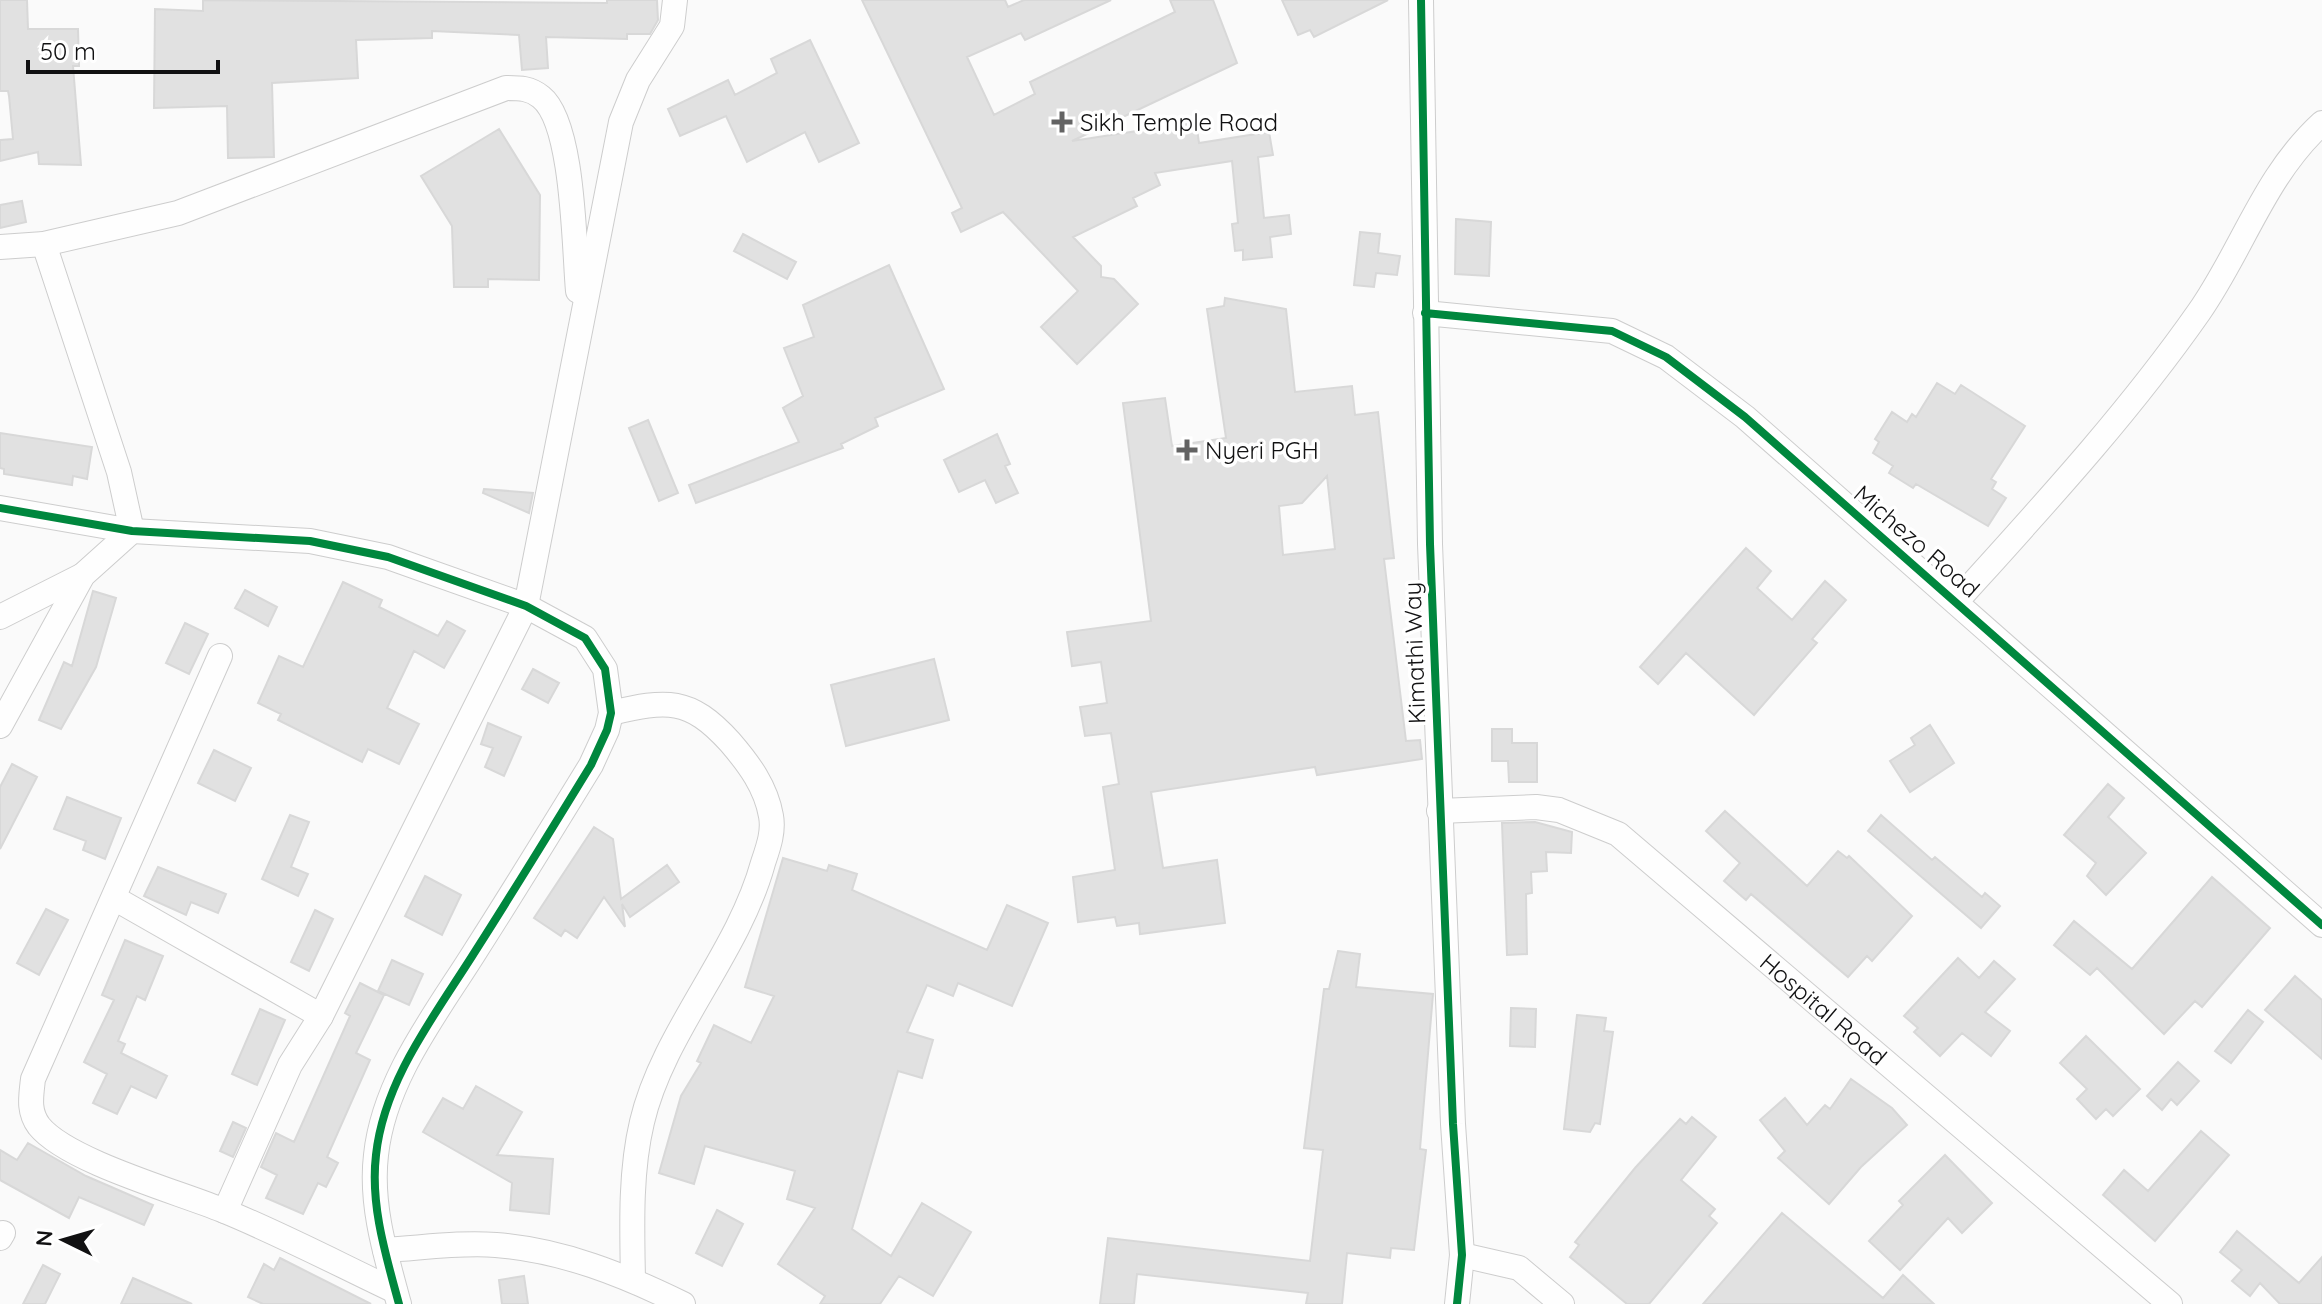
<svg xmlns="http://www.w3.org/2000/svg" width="2322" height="1304" font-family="Quicksand,sans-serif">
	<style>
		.building { fill: #e1e1e1; stroke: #d8d8d8; stroke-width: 2; fill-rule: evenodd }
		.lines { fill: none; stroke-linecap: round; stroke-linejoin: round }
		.minor-casing { stroke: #cdcdcd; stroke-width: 26 }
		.minor { stroke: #fefefe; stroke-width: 24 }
		.cycleway-casing { stroke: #fff; stroke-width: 13 }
		.cycleway { stroke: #00873e; stroke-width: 8 }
		.poi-dot { fill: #636363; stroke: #fff; stroke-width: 3 }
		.labels { text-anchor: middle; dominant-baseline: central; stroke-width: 7; stroke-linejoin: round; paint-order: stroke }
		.poi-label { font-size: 24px; fill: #111112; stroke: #fff; text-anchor: start }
		.street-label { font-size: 24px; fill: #111112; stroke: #fff }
	</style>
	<rect width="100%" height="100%" fill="#fafafa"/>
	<path class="building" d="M 0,0 L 27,0 L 28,29 L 78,29 L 79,66 L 73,66 L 81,165 L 39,164 L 38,152 L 0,161 L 0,140 L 13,139 L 9,96 L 8,91 L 0,91 Z
		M 203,0 L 607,3 L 607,0 L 657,0 L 658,20 L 650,34 L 627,34 L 627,39 L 546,37 L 548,68 L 522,70 L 519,35 L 432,31 L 432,38 L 356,40 L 358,78 L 272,83 L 274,157 L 228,158 L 227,106 L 154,108 L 155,9 L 203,11 Z
		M 862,0 L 1005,0 L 1008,7 L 1024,0 L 1111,0 L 1025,40 L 1021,33 L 967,57 L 994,115 L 1035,94 L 1030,82 L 1175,12 L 1170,0 L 1213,0 L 1237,63 L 1072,141 L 1196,122 L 1199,143 L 1269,132 L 1273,155 L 1258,157 L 1264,218 L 1289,215 L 1291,234 L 1270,237 L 1272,257 L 1243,260 L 1243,250 L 1235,251 L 1232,224 L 1238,223 L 1232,161 L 1155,173 L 1160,185 L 1133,198 L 1137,206 L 1073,237 L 1101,266 L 1101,277 L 1114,279 L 1138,304 L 1077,364 L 1041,327 L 1078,291 L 1003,212 L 961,232 L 952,213 L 962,208 Z
		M 1282,0 L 1388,0 L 1314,37 L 1310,30 L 1298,35 Z
		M 810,40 L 859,143 L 819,162 L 805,132 L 747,162 L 726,116 L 680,136 L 668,109 L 728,80 L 735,95 L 777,73 L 771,59 Z
		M 499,129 L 540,195 L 539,280 L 488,279 L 488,287 L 454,287 L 452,226 L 421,176 Z
		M 22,201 L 26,222 L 0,228 L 0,205 Z
		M 1456,219 L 1491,222 L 1489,276 L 1455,274 Z
		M 1360,232 L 1380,234 L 1378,253 L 1400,256 L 1397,275 L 1376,273 L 1374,287 L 1354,285 Z
		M 743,234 L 796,262 L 787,279 L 734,251 Z
		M 889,265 L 944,389 L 875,418 L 878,426 L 841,444 L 843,448 L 696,503 L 689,485 L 799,442 L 783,408 L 803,396 L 784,348 L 814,337 L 803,305 Z
		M 1225,298 L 1286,309 L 1295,392 L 1352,386 L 1355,415 L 1378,412 L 1394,558 L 1384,559 L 1406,741 L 1420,740 L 1422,759 L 1317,775 L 1315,767 L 1151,792 L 1163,868 L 1217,860 L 1225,923 L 1140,934 L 1139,923 L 1117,926 L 1115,917 L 1078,922 L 1073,877 L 1115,870 L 1103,787 L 1119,784 L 1111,733 L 1085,736 L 1080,707 L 1107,703 L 1101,662 L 1072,666 L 1067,632 L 1151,621 L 1123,403 L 1165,398 L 1172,446 L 1226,438 L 1207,309 L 1224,306 ZM 1327,476 L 1335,549 L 1283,555 L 1279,506 L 1302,503 Z
		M 1937,383 L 1955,394 L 1961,385 L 2025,426 L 1991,479 L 1996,482 L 1992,489 L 2006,498 L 1988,526 L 1916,484 L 1913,488 L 1889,473 L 1893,466 L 1873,453 L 1879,442 L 1875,439 L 1892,412 L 1907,422 L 1912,414 L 1916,417 Z
		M 648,420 L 678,493 L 659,501 L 629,428 Z
		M 0,433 L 92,447 L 87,479 L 73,476 L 72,485 L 4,474 L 4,469 L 0,468 Z
		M 997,434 L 1010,464 L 1005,466 L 1018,493 L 996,503 L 985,480 L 959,492 L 944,460 Z
		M 484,489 L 533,493 L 529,513 L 483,493 Z
		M 1746,548 L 1771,571 L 1757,588 L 1792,620 L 1825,581 L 1846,600 L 1812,639 L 1817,643 L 1754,715 L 1686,653 L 1658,684 L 1640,667 Z
		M 343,582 L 382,600 L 379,607 L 438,636 L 447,621 L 465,631 L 444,668 L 414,651 L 387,708 L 419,724 L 399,764 L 368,749 L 362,762 L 278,720 L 281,714 L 258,703 L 279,656 L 303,667 Z
		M 245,590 L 277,607 L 268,626 L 235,608 Z
		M 93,591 L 116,598 L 96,667 L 61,729 L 39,720 L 64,662 L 72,666 Z
		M 185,623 L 208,634 L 189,674 L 166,663 Z
		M 934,659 L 949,720 L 846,746 L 831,685 Z
		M 533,669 L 559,683 L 548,703 L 522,689 Z
		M 488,723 L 521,737 L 504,776 L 485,767 L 493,748 L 481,744 Z
		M 1930,725 L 1954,763 L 1910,792 L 1890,761 L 1915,745 L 1911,738 Z
		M 1492,729 L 1512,729 L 1512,743 L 1537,743 L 1537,782 L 1509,782 L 1508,761 L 1492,761 Z
		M 214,750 L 251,768 L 235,801 L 198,783 Z
		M 12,764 L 37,777 L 0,849 L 0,787 Z
		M 2108,784 L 2124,798 L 2108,817 L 2146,853 L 2106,895 L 2087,876 L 2096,863 L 2064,835 Z
		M 67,797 L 121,818 L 105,859 L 83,850 L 86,841 L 54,829 Z
		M 1725,811 L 1807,886 L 1838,851 L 1847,858 L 1849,856 L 1912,916 L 1872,961 L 1867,956 L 1848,977 L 1751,894 L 1746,900 L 1724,881 L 1740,863 L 1706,831 Z
		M 290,815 L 309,822 L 291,867 L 308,874 L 298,896 L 262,879 Z
		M 1881,815 L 1932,860 L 1935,857 L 1982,897 L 1985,893 L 2000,906 L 1981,928 L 1868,831 Z
		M 1535,822 L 1572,832 L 1571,853 L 1546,852 L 1547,871 L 1531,872 L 1532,893 L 1526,894 L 1527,954 L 1507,955 L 1502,823 Z
		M 594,827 L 613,839 L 621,899 L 667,865 L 679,882 L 630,917 L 622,904 L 625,927 L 604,897 L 577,938 L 565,930 L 561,936 L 534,918 Z
		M 783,858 L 827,871 L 829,865 L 857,874 L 852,890 L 987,950 L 1007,905 L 1048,923 L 1012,1006 L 958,983 L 953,996 L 927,985 L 907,1032 L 933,1040 L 922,1078 L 898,1071 L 852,1229 L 891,1256 L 922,1203 L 971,1232 L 933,1296 L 899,1276 L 880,1304 L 820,1304 L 825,1296 L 778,1264 L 815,1208 L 787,1199 L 795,1171 L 705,1146 L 694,1184 L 659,1173 L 681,1096 L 701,1063 L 697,1061 L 714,1025 L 751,1043 L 774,996 L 745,987 Z
		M 158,867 L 226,894 L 218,913 L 191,902 L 186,915 L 144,896 Z
		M 425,876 L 461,895 L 442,935 L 405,916 Z
		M 2212,877 L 2270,928 L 2202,1007 L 2195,1001 L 2164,1034 L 2097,968 L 2090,975 L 2054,945 L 2074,921 L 2132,969 Z
		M 46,909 L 68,920 L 39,975 L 17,963 Z
		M 315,910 L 333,919 L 309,971 L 291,962 Z
		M 125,940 L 163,956 L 145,1000 L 137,996 L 118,1041 L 125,1044 L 121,1053 L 167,1076 L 156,1098 L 131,1086 L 117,1114 L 93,1103 L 107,1074 L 84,1062 L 114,1000 L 102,995 Z
		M 1338,951 L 1360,954 L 1356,987 L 1433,994 L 1420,1149 L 1426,1150 L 1414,1250 L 1391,1248 L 1390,1258 L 1347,1253 L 1342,1304 L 1306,1304 L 1308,1293 L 1137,1274 L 1134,1304 L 1100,1304 L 1108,1238 L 1310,1261 L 1323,1150 L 1304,1148 L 1324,989 L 1329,989 Z
		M 1958,958 L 1979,978 L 1994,961 L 2015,979 L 1985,1012 L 2010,1031 L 1991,1056 L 1962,1033 L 1940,1056 L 1914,1032 L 1918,1028 L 1904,1016 Z
		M 392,960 L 423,974 L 409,1005 L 378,991 Z
		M 2295,976 L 2322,1000 L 2322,1059 L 2265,1010 Z
		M 360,983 L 384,995 L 356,1053 L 370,1060 L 327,1157 L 338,1163 L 326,1187 L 318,1183 L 303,1214 L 266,1198 L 277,1175 L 261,1167 L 276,1133 L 294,1142 L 350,1016 L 345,1013 Z
		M 1511,1008 L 1536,1009 L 1535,1047 L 1510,1046 Z
		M 260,1009 L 285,1020 L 257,1085 L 232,1074 Z
		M 2248,1010 L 2263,1022 L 2231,1063 L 2215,1051 Z
		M 1577,1015 L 1606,1018 L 1604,1031 L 1613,1032 L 1600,1124 L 1595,1123 L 1590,1132 L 1564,1129 Z
		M 2086,1036 L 2140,1089 L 2113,1116 L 2106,1109 L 2096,1119 L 2077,1099 L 2087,1089 L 2060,1063 Z
		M 2178,1062 L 2199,1081 L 2177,1105 L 2171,1099 L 2162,1110 L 2147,1096 Z
		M 1851,1079 L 1892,1108 L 1907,1125 L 1861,1167 L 1829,1204 L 1778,1158 L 1785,1151 L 1760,1120 L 1785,1098 L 1807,1125 L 1825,1105 L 1830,1109 Z
		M 476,1086 L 522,1112 L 497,1155 L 553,1159 L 549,1214 L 510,1210 L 512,1183 L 423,1132 L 443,1098 L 463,1109 Z
		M 1692,1117 L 1716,1137 L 1681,1180 L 1715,1209 L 1709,1216 L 1717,1223 L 1649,1304 L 1627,1304 L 1570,1257 L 1579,1245 L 1575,1242 L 1635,1168 L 1680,1119 L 1686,1124 Z
		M 233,1122 L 246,1128 L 233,1157 L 220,1151 Z
		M 2201,1131 L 2229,1155 L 2155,1241 L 2103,1195 L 2124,1170 L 2148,1191 Z
		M 28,1143 L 86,1176 L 153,1205 L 144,1225 L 79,1197 L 69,1218 L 0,1180 L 0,1150 L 17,1160 Z
		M 1945,1155 L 1992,1203 L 1962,1233 L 1948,1218 L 1900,1270 L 1869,1241 L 1903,1205 L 1899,1201 Z
		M 717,1210 L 743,1224 L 722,1266 L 696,1253 Z
		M 1782,1213 L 1883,1298 L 1903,1275 L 1934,1304 L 1703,1304 Z
		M 2237,1231 L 2299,1283 L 2322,1257 L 2322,1304 L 2280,1304 L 2260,1283 L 2250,1296 L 2232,1281 L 2242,1270 L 2220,1252 Z
		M 280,1258 L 371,1304 L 263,1304 L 248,1297 L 264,1264 L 274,1270 Z
		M 43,1265 L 60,1274 L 45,1304 L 23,1304 Z
		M 524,1276 L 528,1304 L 502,1304 L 499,1280 Z
		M 133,1278 L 192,1304 L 121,1304 Z"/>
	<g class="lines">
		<g class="minor-casing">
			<g id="minor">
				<path d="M 1421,0 L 1430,544 L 1453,1124 L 1462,1255 L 1457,1304"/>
				<path d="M 0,247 L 44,244 L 178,213 L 506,88 C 520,88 530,88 541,97 C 574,123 574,248 578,291"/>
				<path d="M 1425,313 L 1612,331 L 1666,357 L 1745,417 L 2322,925"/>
				<path d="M 0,508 L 132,531 L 310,541 L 388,557 L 526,606 L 585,638 L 605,669 L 611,713 L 607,730 L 591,765 C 553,827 515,889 476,950 C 436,1014 384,1079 376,1155 C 370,1205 386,1256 399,1304"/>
				<path d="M 1956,602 C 2040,509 2127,415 2199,312 C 2243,249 2264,176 2322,123"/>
				<path d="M 0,617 L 83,575"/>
				<path d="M 220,656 L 33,1079 C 31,1097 28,1111 39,1126 C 67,1161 178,1192 222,1210 C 281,1234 338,1264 395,1291"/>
				<path d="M 611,713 C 667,700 689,697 730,742 C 749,764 766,787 771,816 C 774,832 768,848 763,863 C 738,954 663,1032 642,1122 C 630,1172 632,1228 633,1280"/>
				<path d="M 0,726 L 83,575 L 132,531 L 119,472 L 44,244"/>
				<path id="s1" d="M 1439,811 L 1536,807 L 1559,810 L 1618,834 L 2170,1304"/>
				<path d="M 114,898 L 321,1016"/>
				<path d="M 225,1211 L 290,1065 L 321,1016 L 526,606 L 621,122 L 638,80 L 672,26 L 675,0"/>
				<path d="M 0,1238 L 3,1233"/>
				<path d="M 385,1250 C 421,1248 460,1242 496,1245 C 562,1250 624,1275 683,1304"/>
				<path d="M 1462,1255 L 1519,1268 L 1562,1304"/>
			</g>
		</g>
		<use href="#minor" class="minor"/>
		<g class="cycleway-casing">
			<path id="cycleway" d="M 1421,0 L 1430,544 L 1453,1124 L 1462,1255 L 1457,1304
				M 1425,313 L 1612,331 L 1666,357 L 1745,417 L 2322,925
				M 0,508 L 132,531 L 310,541 L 388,557 L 526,606 L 585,638 L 605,669 L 611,713 L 607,730 L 591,765 C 553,827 515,889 476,950 C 436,1014 384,1079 376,1155 C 370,1205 386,1256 399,1304"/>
		</g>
		<use href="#cycleway" class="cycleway"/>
	</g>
	<g class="poi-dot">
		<path d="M1058 110h8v8h8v8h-8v8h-8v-8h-8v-8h8z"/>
		<path d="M1183 438h8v8h8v8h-8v8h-8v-8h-8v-8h8z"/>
	</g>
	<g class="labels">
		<g class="poi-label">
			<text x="1080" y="122">Sikh Temple Road</text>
			<text x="1205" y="450">Nyeri PGH</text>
		</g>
		<g class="street-label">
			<text transform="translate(1917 541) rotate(41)">Michezo Road</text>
			<text transform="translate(1414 653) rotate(-92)">Kimathi Way</text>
			<text stroke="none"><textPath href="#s1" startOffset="454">Hospital Road</textPath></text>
		</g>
	</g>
	<g transform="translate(64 1240) rotate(275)" stroke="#ffffff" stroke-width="6" paint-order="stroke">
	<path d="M0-6L14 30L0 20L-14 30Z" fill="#111112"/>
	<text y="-12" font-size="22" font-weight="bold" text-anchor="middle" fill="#111112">N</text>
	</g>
	<path d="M28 60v12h190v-12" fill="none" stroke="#111112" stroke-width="4"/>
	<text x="40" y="60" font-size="24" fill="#111112" stroke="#ffffff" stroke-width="6" paint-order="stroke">50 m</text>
</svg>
